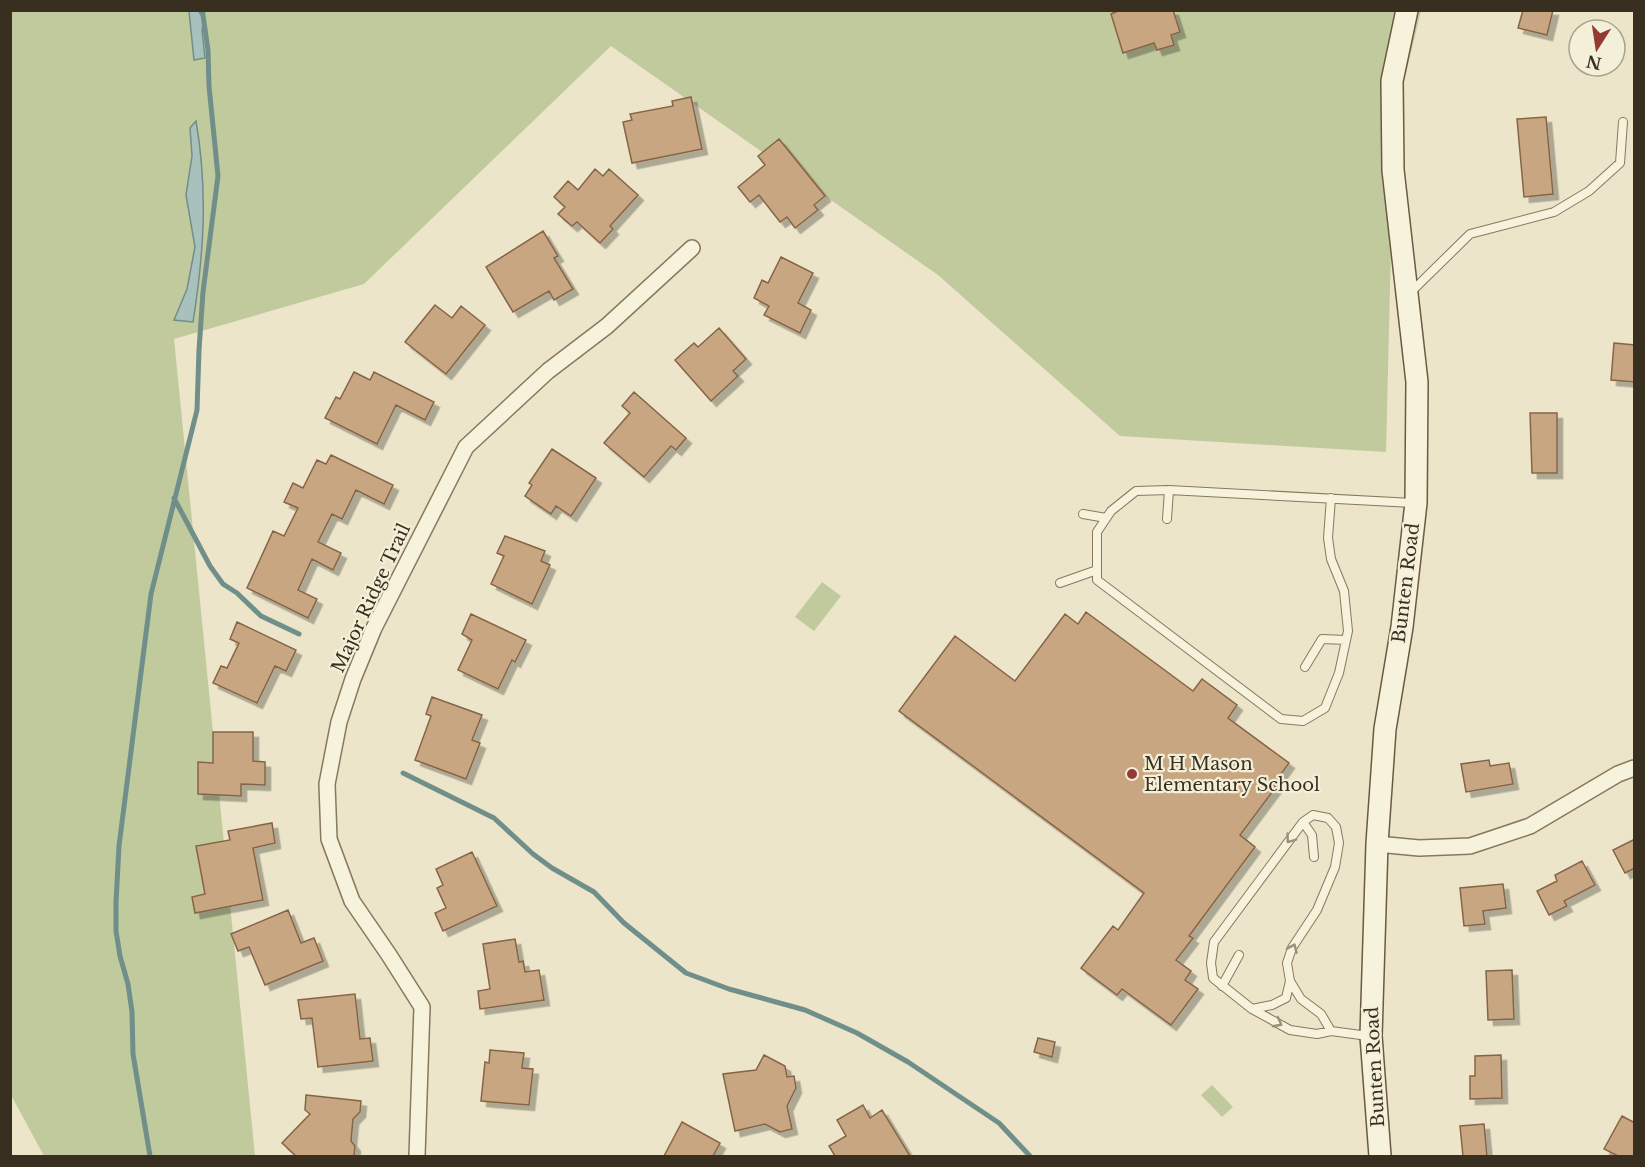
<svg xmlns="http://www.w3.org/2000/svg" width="1645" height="1167" font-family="'Libre Baskerville',serif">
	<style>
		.green { fill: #c1ca9d }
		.water { fill: #a9c1bc; stroke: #708f8a; stroke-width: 1.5 }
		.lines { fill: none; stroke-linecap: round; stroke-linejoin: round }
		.stream { stroke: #708f8a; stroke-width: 5 }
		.building { fill: #c8a681; stroke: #866546; stroke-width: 1.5; filter: url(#shadow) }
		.lane-casing { stroke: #88785e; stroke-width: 10 }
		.street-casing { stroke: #88785e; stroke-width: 18 }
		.secondary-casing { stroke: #6a5a41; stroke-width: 24 }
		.lane { stroke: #f7f2dc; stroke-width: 8 }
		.street { stroke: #f7f2dc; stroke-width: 15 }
		.secondary { stroke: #f7f2dc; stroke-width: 21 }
		.oneway { stroke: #98907e }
		.poi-dot { fill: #933b32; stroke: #f4efd8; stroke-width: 2 }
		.labels { text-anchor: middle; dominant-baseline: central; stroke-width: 4.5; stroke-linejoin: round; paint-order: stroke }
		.street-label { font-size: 18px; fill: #392f21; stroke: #f4efd8 }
		.poi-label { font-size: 18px; fill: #392f21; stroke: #f4efd8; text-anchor: start }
	</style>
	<defs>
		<filter id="shadow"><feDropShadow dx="5.5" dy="5.5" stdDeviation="0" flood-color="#0004"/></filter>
	</defs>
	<rect width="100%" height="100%" fill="#ece5c9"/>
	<path class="green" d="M 10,11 L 1421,11 L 1394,122 L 1386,452 L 1120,436 L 938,275 L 611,46 L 364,284 L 174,339 L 255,1156 L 44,1156 L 10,1093 Z
		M 822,582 L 841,596 L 814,631 L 795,617 Z
		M 1212,1085 L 1233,1107 L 1222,1117 L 1201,1095 Z"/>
	<path class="water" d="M 189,11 L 205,11 L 202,30 L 205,58 L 194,60 Z
		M 196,121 C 208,191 204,253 193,322 L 174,320 L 187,289 L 195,247 L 186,195 L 192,156 L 190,128 Z"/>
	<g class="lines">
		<path class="stream" d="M 174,498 L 210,566 L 223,584 L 237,593 L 261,616 L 299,634
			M 403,773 L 494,818 L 533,854 L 552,868 L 594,892 L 624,923 L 686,973 L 729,989 L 805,1010 L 857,1033 L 908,1062 L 999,1123 L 1030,1156
			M 150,1156 L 133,1054 L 132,1012 L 128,984 L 120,956 L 116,931 L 116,902 L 119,846 L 151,594 L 197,410 L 199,350 L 203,292 L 218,176 L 209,86 L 208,50 L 203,15 L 200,10"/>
	</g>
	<path class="building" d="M 1120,10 L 1173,10 L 1180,32 L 1171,35 L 1174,45 L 1157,50 L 1154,43 L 1123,53 L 1111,14 Z
		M 1523,10 L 1553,10 L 1547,35 L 1518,28 Z
		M 691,97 L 702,149 L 632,163 L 623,122 L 632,120 L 630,114 L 673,106 L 672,101 Z
		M 1546,117 L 1553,194 L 1524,197 L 1517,119 Z
		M 779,139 L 825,196 L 814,205 L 818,210 L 795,228 L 787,217 L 780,222 L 759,195 L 750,202 L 738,187 L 765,165 L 758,156 Z
		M 595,169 L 603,176 L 609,169 L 638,195 L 610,226 L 613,229 L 600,243 L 577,222 L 572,226 L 558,214 L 565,207 L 554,197 L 568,181 L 578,190 Z
		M 543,231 L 558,256 L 554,258 L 573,289 L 554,300 L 549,291 L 513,312 L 486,267 Z
		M 781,257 L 813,273 L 798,303 L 811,310 L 800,333 L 764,315 L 769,306 L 754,298 L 762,280 L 768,283 Z
		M 435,305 L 452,318 L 461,306 L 485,325 L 446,374 L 405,342 Z
		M 719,328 L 746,359 L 733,371 L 738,376 L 711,401 L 675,360 L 694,343 L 698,347 Z
		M 1614,343 L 1635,345 L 1635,382 L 1611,380 Z
		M 354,372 L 370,380 L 374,372 L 434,402 L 425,420 L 396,405 L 377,444 L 325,418 L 336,397 L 340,399 Z
		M 634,392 L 686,438 L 676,450 L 671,446 L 644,477 L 604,443 L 630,413 L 622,406 Z
		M 1530,413 L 1557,413 L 1557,473 L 1532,473 Z
		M 552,449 L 596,478 L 571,516 L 556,506 L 551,514 L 525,496 L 532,485 L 529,483 Z
		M 331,455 L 393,485 L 384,504 L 356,490 L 342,519 L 332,514 L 318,542 L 341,553 L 333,570 L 312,559 L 298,590 L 317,599 L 308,618 L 247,588 L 273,531 L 284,536 L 298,508 L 284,502 L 293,483 L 303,488 L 317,460 L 326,464 Z
		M 505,536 L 545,551 L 541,561 L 550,565 L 532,604 L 491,584 L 504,556 L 497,553 Z
		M 1086,612 L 1193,691 L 1202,679 L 1237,705 L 1228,718 L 1289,763 L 1273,785 L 1276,787 L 1240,835 L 1255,847 L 1189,936 L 1193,938 L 1176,960 L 1191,971 L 1185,980 L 1198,989 L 1171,1025 L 1122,989 L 1117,995 L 1081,968 L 1113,926 L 1118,930 L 1144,893 L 899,711 L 955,636 L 1015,681 L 1065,614 L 1078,624 Z
		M 471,614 L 526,640 L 515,662 L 512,660 L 498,689 L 458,670 L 472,640 L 462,634 Z
		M 237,622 L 296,650 L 286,671 L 275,666 L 257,703 L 213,683 L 221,666 L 227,668 L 239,643 L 230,639 Z
		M 432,697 L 482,715 L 472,740 L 480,743 L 466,779 L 415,760 L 431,716 L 426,714 Z
		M 213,732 L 253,732 L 253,761 L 265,762 L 265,785 L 241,784 L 241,796 L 198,794 L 198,762 L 213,763 Z
		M 1489,760 L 1490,766 L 1509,763 L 1513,784 L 1466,792 L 1461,764 Z
		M 272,823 L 275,843 L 253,848 L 263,900 L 195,913 L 192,897 L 205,894 L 196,846 L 230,840 L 228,831 Z
		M 1635,839 L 1635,868 L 1625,873 L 1613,850 Z
		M 472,852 L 497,906 L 443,931 L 435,913 L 446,908 L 437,888 L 443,885 L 436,869 Z
		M 1582,861 L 1595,885 L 1564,901 L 1567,906 L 1549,915 L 1537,891 L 1557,881 L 1555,875 Z
		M 1503,884 L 1506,908 L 1483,911 L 1485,924 L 1464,926 L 1460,888 Z
		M 288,910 L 301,943 L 314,938 L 323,961 L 265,985 L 249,947 L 238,951 L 231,934 Z
		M 515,939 L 519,962 L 523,961 L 525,972 L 539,970 L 544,1000 L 480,1009 L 478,991 L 490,989 L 483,944 Z
		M 1512,970 L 1514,1019 L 1488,1020 L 1486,971 Z
		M 355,994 L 360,1039 L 370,1038 L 373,1061 L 318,1067 L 312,1018 L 301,1019 L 298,1000 Z
		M 1038,1038 L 1055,1042 L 1052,1057 L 1034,1052 Z
		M 490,1050 L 524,1053 L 522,1068 L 533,1069 L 529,1105 L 481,1101 L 485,1062 L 489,1063 Z
		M 764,1055 L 785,1066 L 787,1077 L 794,1076 L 796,1088 L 787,1106 L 792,1129 L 780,1132 L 765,1124 L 735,1131 L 723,1074 L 756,1070 Z
		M 1501,1055 L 1502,1098 L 1470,1099 L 1470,1076 L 1475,1076 L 1475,1056 Z
		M 306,1095 L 361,1101 L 360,1112 L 353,1119 L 351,1141 L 355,1146 L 354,1156 L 296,1156 L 282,1143 L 310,1114 L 305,1110 Z
		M 863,1105 L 870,1118 L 882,1110 L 910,1156 L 835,1156 L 829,1146 L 846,1136 L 837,1120 Z
		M 1622,1116 L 1635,1123 L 1635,1156 L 1618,1156 L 1604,1149 Z
		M 682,1122 L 720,1143 L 713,1156 L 664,1156 Z
		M 1484,1124 L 1487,1156 L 1463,1156 L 1460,1126 Z"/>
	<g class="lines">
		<g class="lane-casing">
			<path id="lane" d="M 1411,292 L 1470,234 L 1554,212 L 1589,191 L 1620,163 L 1623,122
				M 1331,498 L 1328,538 L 1331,559 L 1344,591 L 1348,631 L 1339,673 L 1325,708 L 1303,721 L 1281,719 L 1097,580 L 1097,532 L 1111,511 L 1136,491 L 1169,490 L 1413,503
				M 1083,514 L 1106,518
				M 1167,519 L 1169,490
				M 1060,583 L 1097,570
				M 1305,667 L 1322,639 L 1346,640
				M 1303,822 L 1312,835 L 1314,857
				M 1222,986 L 1239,955
				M 1252,1009 L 1272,1005 L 1286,998 L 1290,981
				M 1331,1031 L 1321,1014 L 1301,999 L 1290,981 L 1287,963 L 1292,948 L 1317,910 L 1335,867 L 1339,843 L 1336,827 L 1328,818 L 1313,815 L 1303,822 L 1214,942 L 1211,963 L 1213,978 L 1252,1009 L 1290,1030 L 1317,1034 L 1331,1031 L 1368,1036"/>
		</g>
		<g class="street-casing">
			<path id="street" d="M 1377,844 L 1419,848 L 1470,846 L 1530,826 L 1618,774 L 1634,768
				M 417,1156 L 422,1007 L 389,955 L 352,901 L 329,839 L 327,784 L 339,722 L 353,679 L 374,628 L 466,447 L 548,371 L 607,326 L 692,248"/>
		</g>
		<g class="secondary-casing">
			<path id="secondary" d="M 1380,1156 L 1371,1036 L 1377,844 L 1385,729 L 1402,627 L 1416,503 L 1417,382 L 1393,170 L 1392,81 L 1407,10"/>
		</g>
		<use href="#lane" class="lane"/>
		<use href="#street" class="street"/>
		<use href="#secondary" class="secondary"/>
	</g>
	<defs><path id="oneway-chevron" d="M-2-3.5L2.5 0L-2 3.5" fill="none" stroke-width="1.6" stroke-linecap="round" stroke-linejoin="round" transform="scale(1.5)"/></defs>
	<g class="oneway">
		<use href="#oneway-chevron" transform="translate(1290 839) rotate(126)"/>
		<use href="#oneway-chevron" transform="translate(1293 948) rotate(-66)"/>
		<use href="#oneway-chevron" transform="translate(1278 1023) rotate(28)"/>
	</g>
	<circle class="poi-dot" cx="1132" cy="774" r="6"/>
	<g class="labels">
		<g class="street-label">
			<text transform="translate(1406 583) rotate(-83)">Bunten Road</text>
			<text transform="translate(371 598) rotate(-65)">Major Ridge Trail</text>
			<text transform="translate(1375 1067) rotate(-93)">Bunten Road</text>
		</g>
		<g class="poi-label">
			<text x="1144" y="764">M H Mason<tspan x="1144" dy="21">Elementary School</tspan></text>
		</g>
	</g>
	<rect width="1645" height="1167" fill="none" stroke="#392f21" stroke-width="24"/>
	<g transform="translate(1597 48) rotate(192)"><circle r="28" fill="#f4efd8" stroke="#a9a28f" stroke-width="1.5"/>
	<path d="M0-4.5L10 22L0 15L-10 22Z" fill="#933b32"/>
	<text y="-9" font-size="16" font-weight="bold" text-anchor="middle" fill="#392f21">N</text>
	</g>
</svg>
